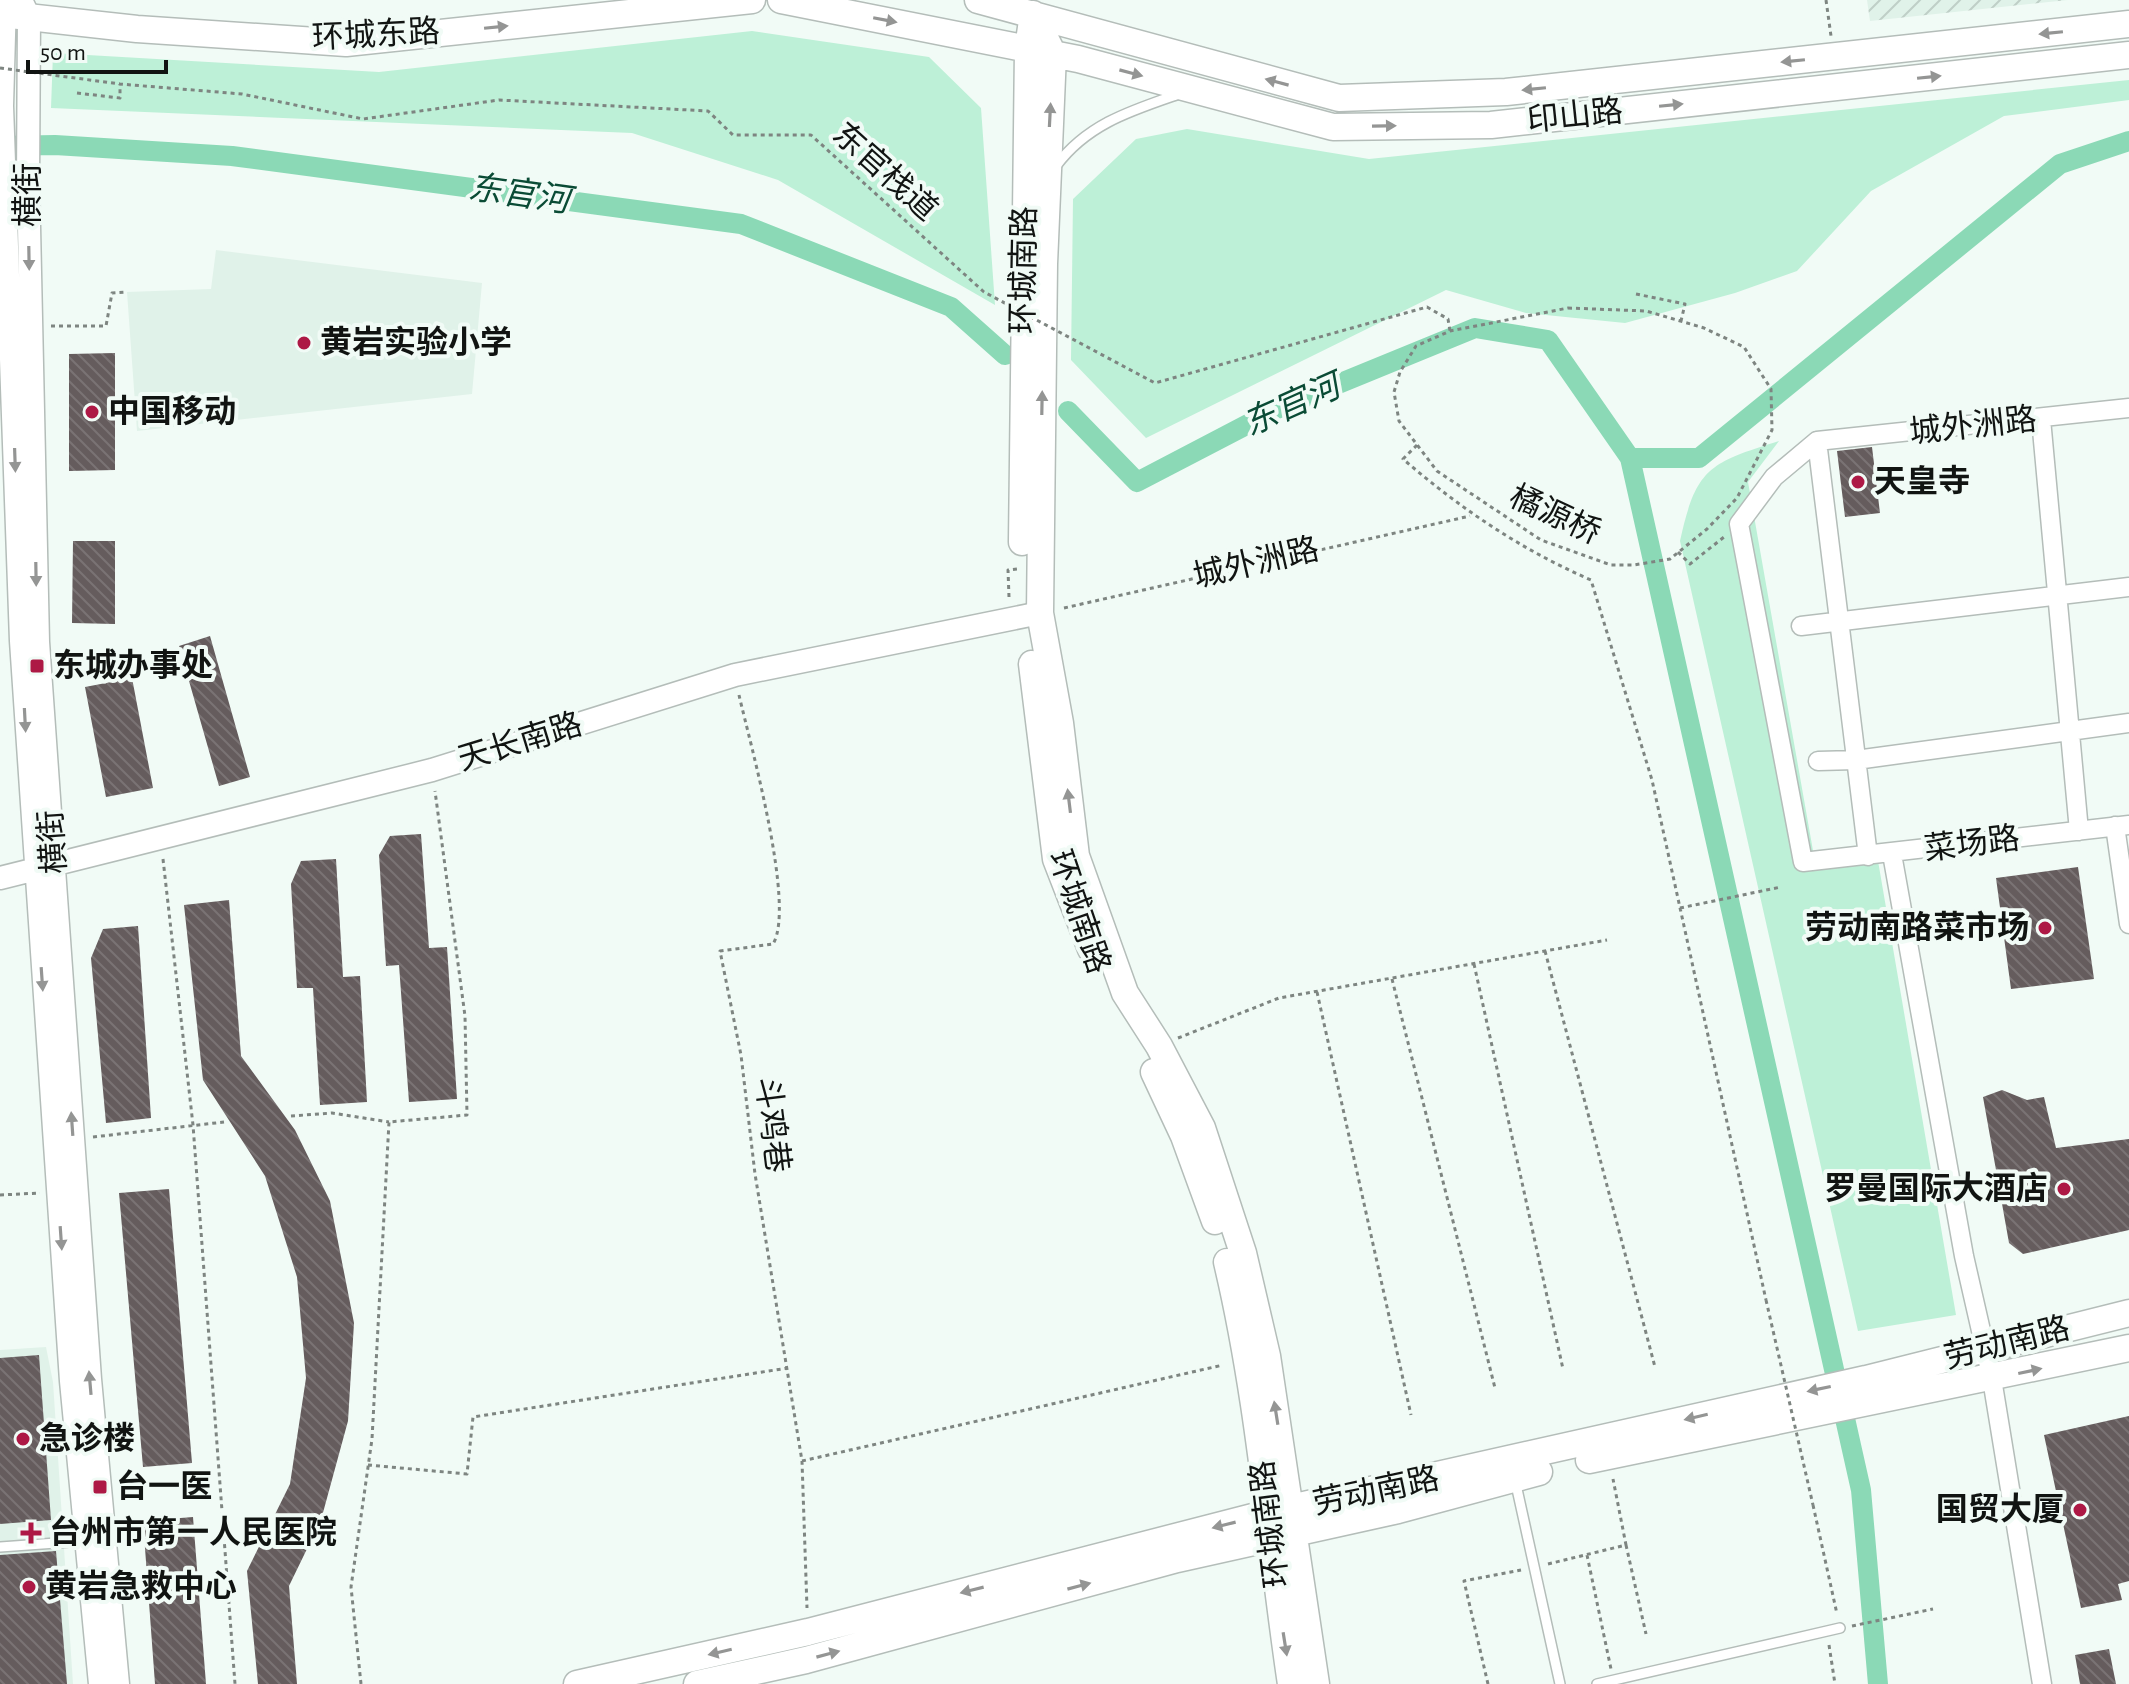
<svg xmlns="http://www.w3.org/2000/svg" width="2129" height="1684" font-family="'Alegreya Sans','Noto Sans SC',sans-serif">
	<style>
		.built { fill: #e0f2e9 }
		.industrial { fill: url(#industrial-furrows) }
		.park { fill: #bdf0d7 }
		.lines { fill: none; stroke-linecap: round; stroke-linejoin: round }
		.canal { stroke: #8bd9b6; stroke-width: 20 }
		.building { fill: url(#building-back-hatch) }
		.service-casing { stroke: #b4bdb9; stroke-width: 12 }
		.minor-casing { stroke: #b4bdb9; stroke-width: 21 }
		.tertiary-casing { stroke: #b4bdb9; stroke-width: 25 }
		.secondary-casing { stroke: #b4bdb9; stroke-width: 29 }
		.path { stroke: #7e8581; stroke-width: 3; stroke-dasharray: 4 4; stroke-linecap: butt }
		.service { stroke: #fff; stroke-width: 9 }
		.minor { stroke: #fff; stroke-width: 18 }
		.tertiary { stroke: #fff; stroke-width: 22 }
		.secondary { stroke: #fff; stroke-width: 26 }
		.path-bridge { stroke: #7e8581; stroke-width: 3; stroke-dasharray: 4 4; stroke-linecap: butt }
		.oneway { fill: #949594 }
		.poi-dot { fill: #ad1945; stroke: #f1fbf6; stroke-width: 3 }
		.labels { text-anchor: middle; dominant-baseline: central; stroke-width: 8; stroke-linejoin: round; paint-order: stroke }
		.street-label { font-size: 32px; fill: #111412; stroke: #f1fbf6 }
		.poi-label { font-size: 32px; font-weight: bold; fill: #111412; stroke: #f1fbf6; text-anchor: start }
		.water-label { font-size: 34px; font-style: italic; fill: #0a4b35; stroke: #f1fbf6 }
	</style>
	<defs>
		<pattern id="industrial-furrows" width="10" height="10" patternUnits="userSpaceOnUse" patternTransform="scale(2)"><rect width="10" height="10" fill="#e0f2e9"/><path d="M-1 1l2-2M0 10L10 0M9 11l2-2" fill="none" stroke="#bfcfc7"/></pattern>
		<pattern id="building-back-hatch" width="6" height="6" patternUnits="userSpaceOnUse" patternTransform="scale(2)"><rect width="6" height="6" fill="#655c5d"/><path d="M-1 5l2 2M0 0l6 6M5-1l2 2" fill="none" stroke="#7a7374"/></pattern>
	</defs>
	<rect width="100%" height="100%" fill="#f1fbf6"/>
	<path class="built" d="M 216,250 L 482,283 L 472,394 L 137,431 L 127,292 L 211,289 Z
		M 46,1347 L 53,1382 L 73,1684 L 0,1684 L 0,1350 Z"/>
	<path class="industrial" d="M 1867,0 L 2068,0 L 1870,21 Z"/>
	<path class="park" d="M 752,31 L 929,57 L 981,108 L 995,305 L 778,180 L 632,133 L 51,108 L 53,53 L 379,72 Z
		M 2129,80 L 2129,100 L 2004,116 L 1871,191 L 1797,271 L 1735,293 L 1625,323 L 1526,313 L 1446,290 L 1146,438 L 1071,360 L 1073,199 L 1136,139 L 1187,129 L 1369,159 Z
		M 1779,441 L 1748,482 L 1815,862 L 1877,855 L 1956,1315 L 1858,1331 L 1680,541 C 1696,468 1709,463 1779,441 Z"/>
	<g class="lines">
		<path class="canal" d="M 0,146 L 55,145 L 232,156 L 741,224 L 951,307 L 1005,355
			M 1068,411 L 1137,482 L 1277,409 L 1475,328 L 1548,340 L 1630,458 L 1861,1490 L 1878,1684
			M 1630,458 L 1699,458 L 2060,164 L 2129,141"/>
	</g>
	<path class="building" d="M 115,353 L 115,470 L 69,471 L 69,354 Z
		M 1872,447 L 1880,513 L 1845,517 L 1837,451 Z
		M 73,541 L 115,541 L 115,624 L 72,623 Z
		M 210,636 L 250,777 L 219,786 L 179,646 Z
		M 132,678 L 153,788 L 106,797 L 85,687 Z
		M 421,834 L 429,948 L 447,947 L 457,1099 L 409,1102 L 399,965 L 386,966 L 379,855 L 390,836 Z
		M 336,859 L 343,977 L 360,976 L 367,1102 L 320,1105 L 313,988 L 297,988 L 291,884 L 301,861 Z
		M 2078,867 L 2094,979 L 2011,989 L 1996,878 Z
		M 229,900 L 241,1056 L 295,1130 L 330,1201 L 354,1323 L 348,1421 L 321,1520 L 289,1586 L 297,1684 L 258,1684 L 247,1571 L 290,1484 L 306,1378 L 297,1277 L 265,1176 L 203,1080 L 184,905 Z
		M 138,926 L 151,1118 L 106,1123 L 91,958 L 103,929 Z
		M 2002,1090 L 2027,1100 L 2044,1097 L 2056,1148 L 2129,1139 L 2129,1230 L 2023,1254 L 2009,1243 L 1983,1097 Z
		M 169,1189 L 192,1463 L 143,1467 L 119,1193 Z
		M 39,1355 L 51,1520 L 0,1524 L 0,1358 Z
		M 2129,1416 L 2129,1581 L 2118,1584 L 2122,1600 L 2081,1608 L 2044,1435 Z
		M 193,1517 L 206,1684 L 155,1684 L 143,1521 Z
		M 56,1551 L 67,1684 L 0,1684 L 0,1555 Z
		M 2109,1649 L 2116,1684 L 2080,1684 L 2075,1655 Z"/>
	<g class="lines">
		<g class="service-casing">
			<path id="service" d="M 1056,166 C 1088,123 1133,110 1182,93
				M 1515,1480 L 1560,1684
				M 0,1547 L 84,1541
				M 1597,1684 L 1840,1628"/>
		</g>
		<g class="minor-casing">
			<path id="minor" d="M 2041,419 L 2079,831
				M 1817,441 L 1774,477 L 1739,524 L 1803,862 L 2129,825
				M 1817,441 L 1868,856
				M 1817,441 L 2129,408
				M 1801,626 L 2129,587
				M 1818,761 L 1856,760 L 2129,723
				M 2115,826 L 2129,924
				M 1892,854 L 1964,1256 L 1992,1379 L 2042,1684"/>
		</g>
		<g class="tertiary-casing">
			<path id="tertiary" d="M 5,0 L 2,106 L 21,641 L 71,1381 L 100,1684
				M 21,0 L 29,17 L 28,180 L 38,642 L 90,1379 L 118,1684
				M 0,878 L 432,770 L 735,675 L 1040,613"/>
		</g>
		<g class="secondary-casing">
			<path id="secondary" d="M 781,0 L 1078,59 L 1333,127 L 1491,125 L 2129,55
				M 978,0 L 1339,98 L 1506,92 L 2129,24
				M 0,14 L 137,29 L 346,43 L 752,0
				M 1033,14 L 1053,54 L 1044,264 L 1040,613 L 1060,723 L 1076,856 L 1125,993 L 1159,1046 L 1202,1128 L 1243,1253 L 1267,1356 L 1316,1684
				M 1022,542 L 1028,48 L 1033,14
				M 1032,664 L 1056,859 L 1091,949
				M 1154,1072 L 1184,1136 L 1215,1221
				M 1227,1262 C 1260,1401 1270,1543 1291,1684
				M 1589,1460 L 2129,1348
				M 577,1684 L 808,1632 L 1268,1513 L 1866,1379 L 2129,1313
				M 697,1684 L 806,1660 L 1177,1559 L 1398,1510 L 1539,1472"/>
		</g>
		<path class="path" d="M 1826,0 L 1831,36
			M 77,93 L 120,98 L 120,84
			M 1636,294 L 1685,304 L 1681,321
			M 1568,308 L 1646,311 L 1704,328 L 1744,347 L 1771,389 L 1772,430 L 1737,498 L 1707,529 L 1670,559 L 1634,565 L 1611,565 L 1541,540 L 1437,471 L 1399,421 L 1394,392 L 1400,372 L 1416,346 L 1450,331 Z
			M 51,326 L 106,326 L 112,293 L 127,292
			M 1417,445 L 1403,459 C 1461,509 1520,549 1591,580 L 1652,780 L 1766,1300
			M 1678,552 L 1690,564 L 1724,537
			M 1009,597 L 1008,570 L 1017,569
			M 1064,608 L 1470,516
			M 739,695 C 750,743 796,906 773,944 L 720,951 L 741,1055 L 755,1174 L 802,1461 L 807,1608
			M 163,859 L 193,1125 L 235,1684
			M 1680,908 L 1781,887
			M 1545,951 L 1655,1367
			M 1474,964 L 1563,1369
			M 1392,979 L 1495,1388
			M 1317,992 L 1411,1415
			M 1178,1038 L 1279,998 L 1607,940
			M 291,1116 L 332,1113 L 389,1122
			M 93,1137 L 224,1122
			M 0,1195 L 40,1193
			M 802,1461 L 1223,1365
			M 368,1465 L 467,1474 L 473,1417 L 788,1368
			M 1813,1505 L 1837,1614
			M 1626,1545 L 1646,1634
			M 1587,1555 L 1611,1669
			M 1548,1564 L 1626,1545 L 1613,1479
			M 1852,1626 L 1933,1609
			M 1829,1645 L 1835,1684
			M 361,1684 L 351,1587 L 372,1439 L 389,1122 L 467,1115 L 465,1016 L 435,791
			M 1488,1684 L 1464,1581 L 1521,1570"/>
		<use href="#service" class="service"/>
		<use href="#minor" class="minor"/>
		<use href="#tertiary" class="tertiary"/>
		<use href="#secondary" class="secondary"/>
		<path class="path-bridge" d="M 0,68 L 120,84 L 242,94 L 363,119 L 499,100 L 708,111 L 733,135 L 811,135 L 984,292 L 1155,383 L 1427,307 L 1448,319 L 1450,331
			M 1766,1300 L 1813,1505"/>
	</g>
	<defs><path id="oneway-solid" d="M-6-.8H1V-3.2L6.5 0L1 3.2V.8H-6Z" transform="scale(2)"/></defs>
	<g class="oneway">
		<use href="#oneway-solid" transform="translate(885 20) rotate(11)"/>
		<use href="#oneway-solid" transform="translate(496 27) rotate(-6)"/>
		<use href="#oneway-solid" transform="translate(2051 33) rotate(174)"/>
		<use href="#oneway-solid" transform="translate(1793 61) rotate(174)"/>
		<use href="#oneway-solid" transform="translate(1131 73) rotate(15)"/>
		<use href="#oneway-solid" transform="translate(1929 77) rotate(-6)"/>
		<use href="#oneway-solid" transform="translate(1277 82) rotate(-165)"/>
		<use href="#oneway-solid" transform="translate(1534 89) rotate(174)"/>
		<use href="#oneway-solid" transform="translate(1671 105) rotate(-6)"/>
		<use href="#oneway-solid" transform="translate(1050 115) rotate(-87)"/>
		<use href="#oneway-solid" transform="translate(1384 126) rotate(-1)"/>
		<use href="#oneway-solid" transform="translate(29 258) rotate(89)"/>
		<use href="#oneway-solid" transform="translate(1042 403) rotate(-89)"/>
		<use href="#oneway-solid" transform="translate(15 460) rotate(88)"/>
		<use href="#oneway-solid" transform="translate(36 574) rotate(89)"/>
		<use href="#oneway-solid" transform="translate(25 720) rotate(87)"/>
		<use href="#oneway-solid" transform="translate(1069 801) rotate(-97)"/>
		<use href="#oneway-solid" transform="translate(42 979) rotate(86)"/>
		<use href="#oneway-solid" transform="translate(72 1124) rotate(-94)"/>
		<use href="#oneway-solid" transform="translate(61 1238) rotate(86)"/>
		<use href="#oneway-solid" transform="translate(2030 1371) rotate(-12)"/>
		<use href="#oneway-solid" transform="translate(90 1383) rotate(-95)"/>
		<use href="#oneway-solid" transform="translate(1819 1389) rotate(168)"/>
		<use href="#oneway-solid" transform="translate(1276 1413) rotate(-99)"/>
		<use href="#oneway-solid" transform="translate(1696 1417) rotate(167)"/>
		<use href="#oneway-solid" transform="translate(1224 1525) rotate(166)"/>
		<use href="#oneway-solid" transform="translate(1079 1586) rotate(-15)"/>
		<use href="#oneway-solid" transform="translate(972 1590) rotate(166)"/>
		<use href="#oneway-solid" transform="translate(1285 1644) rotate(81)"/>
		<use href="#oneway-solid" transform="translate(720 1652) rotate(167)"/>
		<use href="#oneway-solid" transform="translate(828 1654) rotate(-15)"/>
	</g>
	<g class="poi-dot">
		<circle cx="304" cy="343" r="8"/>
		<circle cx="92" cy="412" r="8"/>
		<circle cx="1858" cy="482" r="8"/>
		<rect x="29" y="658" width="16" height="16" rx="4"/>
		<circle cx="2045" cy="928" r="8"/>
		<circle cx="2064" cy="1189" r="8"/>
		<circle cx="23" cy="1439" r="8"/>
		<rect x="92" y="1479" width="16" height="16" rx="4"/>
		<circle cx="2080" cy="1510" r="8"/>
		<path d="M27 1521h8v8h8v8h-8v8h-8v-8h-8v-8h8z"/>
		<circle cx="29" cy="1587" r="8"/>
	</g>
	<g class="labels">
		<g class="street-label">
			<text transform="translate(376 35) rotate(-3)">环城东路</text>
			<text transform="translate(1575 116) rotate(-6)">印山路</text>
			<text transform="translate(885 172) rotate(42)">东官栈道</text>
			<text transform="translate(28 195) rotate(-90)">横街</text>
			<text transform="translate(1024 270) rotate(-89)">环城南路</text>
			<text transform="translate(1973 426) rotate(-6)">城外洲路</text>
			<text transform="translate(1555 515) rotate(25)">橘源桥</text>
			<text transform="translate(1256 563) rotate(-13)">城外洲路</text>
			<text transform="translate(520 742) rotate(-17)">天长南路</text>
			<text transform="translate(53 842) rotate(-94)">横街</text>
			<text transform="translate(1972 844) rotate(-7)">菜场路</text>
			<text transform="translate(1079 912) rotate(71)">环城南路</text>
			<text transform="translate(772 1125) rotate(83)">斗鸡巷</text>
			<text transform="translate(2007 1343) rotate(-14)">劳动南路</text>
			<text transform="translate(1376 1491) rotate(-12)">劳动南路</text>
			<text transform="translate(1270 1524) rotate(-97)">环城南路</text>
		</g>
		<g class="poi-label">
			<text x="320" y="343">黄岩实验小学</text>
			<text x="108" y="412">中国移动</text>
			<text x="1874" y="482">天皇寺</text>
			<text x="53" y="666">东城办事处</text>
			<text x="2029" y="928" text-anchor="end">劳动南路菜市场</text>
			<text x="2048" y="1189" text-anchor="end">罗曼国际大酒店</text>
			<text x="39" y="1439">急诊楼</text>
			<text x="116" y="1487">台一医</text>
			<text x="2064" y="1510" text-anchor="end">国贸大厦</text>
			<text x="49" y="1533">台州市第一人民医院</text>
			<text x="45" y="1587">黄岩急救中心</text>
		</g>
		<g class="water-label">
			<text transform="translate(519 195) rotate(8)">东官河</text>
			<text transform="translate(1292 406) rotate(-24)">东官河</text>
		</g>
	</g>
	<path d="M28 60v12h138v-12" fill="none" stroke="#111412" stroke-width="4"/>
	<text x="40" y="60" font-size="24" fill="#111412" stroke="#f1fbf6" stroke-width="6" paint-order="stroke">50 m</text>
</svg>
